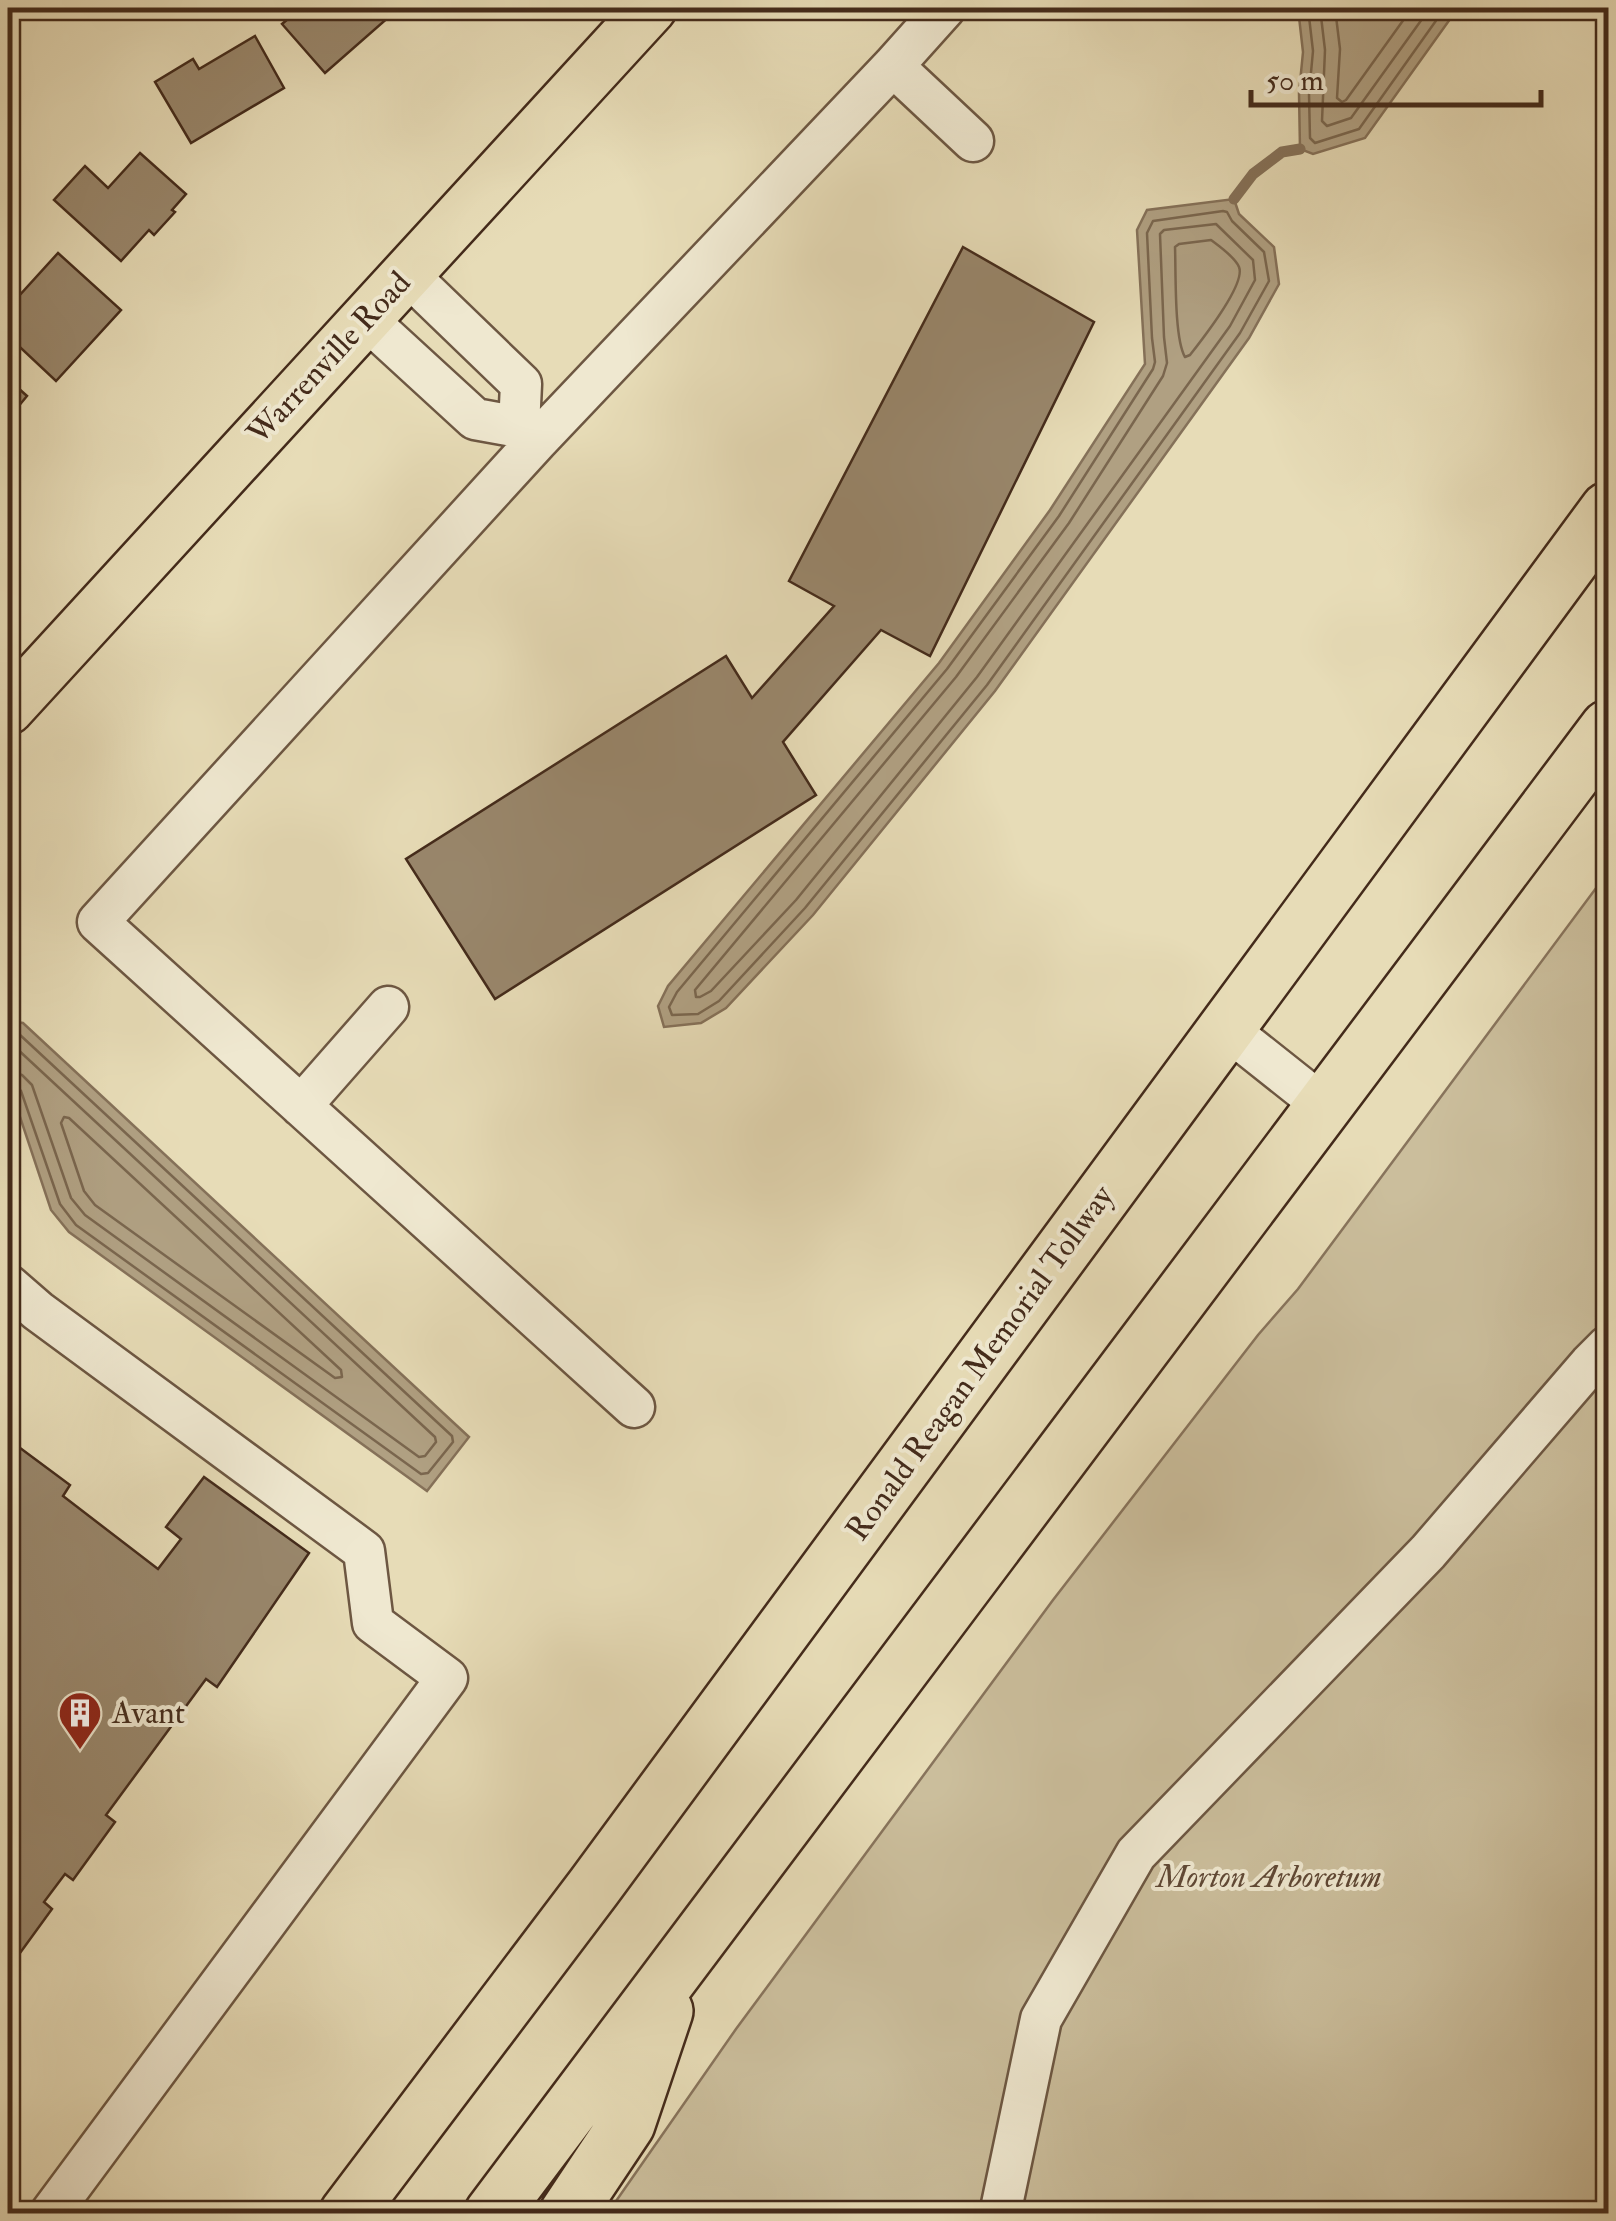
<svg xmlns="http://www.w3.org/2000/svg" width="1616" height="2221" font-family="'IM FELL Double Pica',serif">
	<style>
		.green { fill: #cbbe9c; stroke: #88745c; stroke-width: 2.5 }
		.water { fill: #b0a082; stroke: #857159; stroke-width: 2.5 }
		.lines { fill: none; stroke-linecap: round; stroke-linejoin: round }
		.shore { stroke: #7a664e; stroke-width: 2.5 }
		.stream { stroke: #857159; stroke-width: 11 }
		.building { fill: #99876c; stroke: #442b1b; stroke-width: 2.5 }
		.minor-casing { stroke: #6d5742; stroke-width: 45 }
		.major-casing { stroke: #442b1b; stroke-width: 55 }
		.highway-casing { stroke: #442b1b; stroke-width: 60 }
		.minor { stroke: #efe8d0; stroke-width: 40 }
		.major { stroke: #e7dcb7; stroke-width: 50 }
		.highway { stroke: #e7dcb7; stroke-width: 55 }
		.labels { text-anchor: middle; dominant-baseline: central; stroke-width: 8; stroke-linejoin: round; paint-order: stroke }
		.street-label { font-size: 32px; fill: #442b1b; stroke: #efe8d0 }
		.poi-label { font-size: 32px; fill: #442b1b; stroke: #efe8d0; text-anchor: start }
		.park-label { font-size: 32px; font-style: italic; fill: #5f4835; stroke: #efe8d0 }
	</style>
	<rect width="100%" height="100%" fill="#e7dcb7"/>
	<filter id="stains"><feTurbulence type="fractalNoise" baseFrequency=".002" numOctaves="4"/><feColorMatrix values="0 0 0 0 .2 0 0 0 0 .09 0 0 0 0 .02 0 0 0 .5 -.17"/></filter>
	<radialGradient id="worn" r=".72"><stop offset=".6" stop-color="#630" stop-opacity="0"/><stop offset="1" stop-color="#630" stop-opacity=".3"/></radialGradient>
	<path class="green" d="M 1608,872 L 1608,2213 L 607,2214 L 736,2029 L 1053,1600 L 1258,1335 L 1298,1289 Z"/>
	<path class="water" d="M 1298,8 L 1458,8 L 1365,138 L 1313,154 L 1300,149 L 1299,93 L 1303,52 Z
		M 1234,199 L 1239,214 L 1274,247 L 1279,284 L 1249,338 L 995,691 L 813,915 L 726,1008 L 701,1023 L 664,1027 L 658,1006 L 668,986 L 939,663 L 1050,510 L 1145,364 L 1137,230 L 1147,210 Z
		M 8,1021 L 23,1023 L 469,1437 L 427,1491 L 69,1232 L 51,1210 L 8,1081 Z"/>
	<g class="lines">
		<path class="shore" d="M 1308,8 L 1313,51 L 1309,94 L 1310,138 L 1315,143 L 1359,129 L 1445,8
			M 1320,8 L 1325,50 L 1322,121 L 1327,126 L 1351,118 L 1430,8
			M 1335,8 L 1340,49 L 1337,98 L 1342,102 L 1346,100 L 1412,8
			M 1223,211 L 1227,212 L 1232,221 L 1264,252 L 1269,281 L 1240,333 L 987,685 L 805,908 L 719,1001 L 698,1014 L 672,1015 L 669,1007 L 677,992 L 947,669 L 1059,516 L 1153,369 L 1155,362 L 1152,338 L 1147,233 L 1153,221 Z
			M 1216,224 L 1253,260 L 1255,280 L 1230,326 L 977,677 L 796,900 L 711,991 L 700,997 L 696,997 L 695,990 L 956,677 L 1069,523 L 1163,376 L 1167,363 L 1164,337 L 1160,234 L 1164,230 Z
			M 1211,240 C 1219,246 1235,257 1239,267 C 1246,284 1201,341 1190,355 L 1185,357 C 1174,338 1176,272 1175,247 L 1179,244 Z
			M 8,1031 L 19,1034 L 452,1436 L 453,1442 L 428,1473 L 421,1474 L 76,1225 L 60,1204 L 21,1091 L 15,1085 L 8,1084
			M 8,1044 L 14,1046 L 435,1437 L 436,1442 L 425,1456 L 419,1457 L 85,1215 L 71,1198 L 32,1085 L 22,1075 L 8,1071
			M 64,1117 L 69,1118 L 341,1370 L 342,1377 L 335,1378 L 95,1205 L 84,1191 L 61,1123 Z"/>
		<path class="stream" d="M 1234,199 L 1253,174 L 1282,152 L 1300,149"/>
	</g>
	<path class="building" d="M 301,8 L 397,8 L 398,9 L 325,73 L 282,24 Z
		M 255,36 L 284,88 L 191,143 L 155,82 L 193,59 L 199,69 Z
		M 140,153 L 186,194 L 172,210 L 175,212 L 154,235 L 149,230 L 121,261 L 54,200 L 85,166 L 108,188 Z
		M 963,247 L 1094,322 L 930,656 L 881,630 L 783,742 L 816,795 L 495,999 L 406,859 L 726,656 L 752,698 L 834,606 L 789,581 Z
		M 58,253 L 121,310 L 56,381 L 8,336 L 8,308 Z
		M 8,379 L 27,396 L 8,419 Z
		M 8,1439 L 70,1485 L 63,1496 L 158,1569 L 181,1539 L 166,1527 L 204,1477 L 309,1553 L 217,1687 L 206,1679 L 106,1815 L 115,1822 L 73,1880 L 65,1874 L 44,1902 L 52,1909 L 12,1964 L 8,1961 Z"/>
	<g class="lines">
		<g class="minor-casing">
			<path id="minor" d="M 893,66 L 973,141
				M 407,274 L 521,384 L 519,427
				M 366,319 L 475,419 L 519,427 L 536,442 L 98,922 L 634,1407
				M 536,442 L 893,66 L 945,8
				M 1227,1029 L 1324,1106
				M 301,1106 L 388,1007
				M 8,1285 L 38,1311 L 364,1551 L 373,1623 L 447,1678 L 50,2214
				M 1000,2214 L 1041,2019 L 1136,1854 L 1428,1552 L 1590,1364 L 1608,1346"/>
		</g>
		<g class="major-casing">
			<path id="major" d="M 8,709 L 651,8"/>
		</g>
		<g class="highway-casing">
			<path id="highway" d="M 347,2214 L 594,1887 L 1608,510
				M 492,2214 L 1608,728
				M 567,2214 L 627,2124 L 665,2011"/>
		</g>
		<use href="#minor" class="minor"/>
		<use href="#major" class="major"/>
		<use href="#highway" class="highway"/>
	</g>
	<defs>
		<g id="building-pin" transform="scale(2.25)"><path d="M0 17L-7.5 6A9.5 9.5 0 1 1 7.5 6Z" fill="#8f2418" stroke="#efe8d0"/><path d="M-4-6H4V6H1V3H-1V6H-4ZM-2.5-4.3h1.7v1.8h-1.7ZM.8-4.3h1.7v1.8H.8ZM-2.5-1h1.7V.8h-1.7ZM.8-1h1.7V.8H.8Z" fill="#fff"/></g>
	</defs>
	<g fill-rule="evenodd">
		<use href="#building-pin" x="80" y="1713"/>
	</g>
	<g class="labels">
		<g class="street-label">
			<text transform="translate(329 358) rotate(-47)">Warrenville Road</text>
			<text transform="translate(980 1363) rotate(-54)">Ronald Reagan Memorial Tollway</text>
		</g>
		<g class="poi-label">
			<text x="112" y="1713">Avant</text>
		</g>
		<g class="park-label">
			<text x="1269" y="1877">Morton Arboretum</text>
		</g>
	</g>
	<rect width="1616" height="2221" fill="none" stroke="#e7dcb7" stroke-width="40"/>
	<rect x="10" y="10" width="1596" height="2201" fill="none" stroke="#442b1b" stroke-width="5"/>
	<rect x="20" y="20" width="1576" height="2181" fill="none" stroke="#442b1b" stroke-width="2.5"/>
	<path d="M1251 90v15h290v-15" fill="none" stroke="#442b1b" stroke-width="5"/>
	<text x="1266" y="90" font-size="30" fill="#442b1b" stroke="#efe8d0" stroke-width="8" paint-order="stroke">50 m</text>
	<rect width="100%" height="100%" filter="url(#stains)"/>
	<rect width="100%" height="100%" fill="url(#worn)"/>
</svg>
